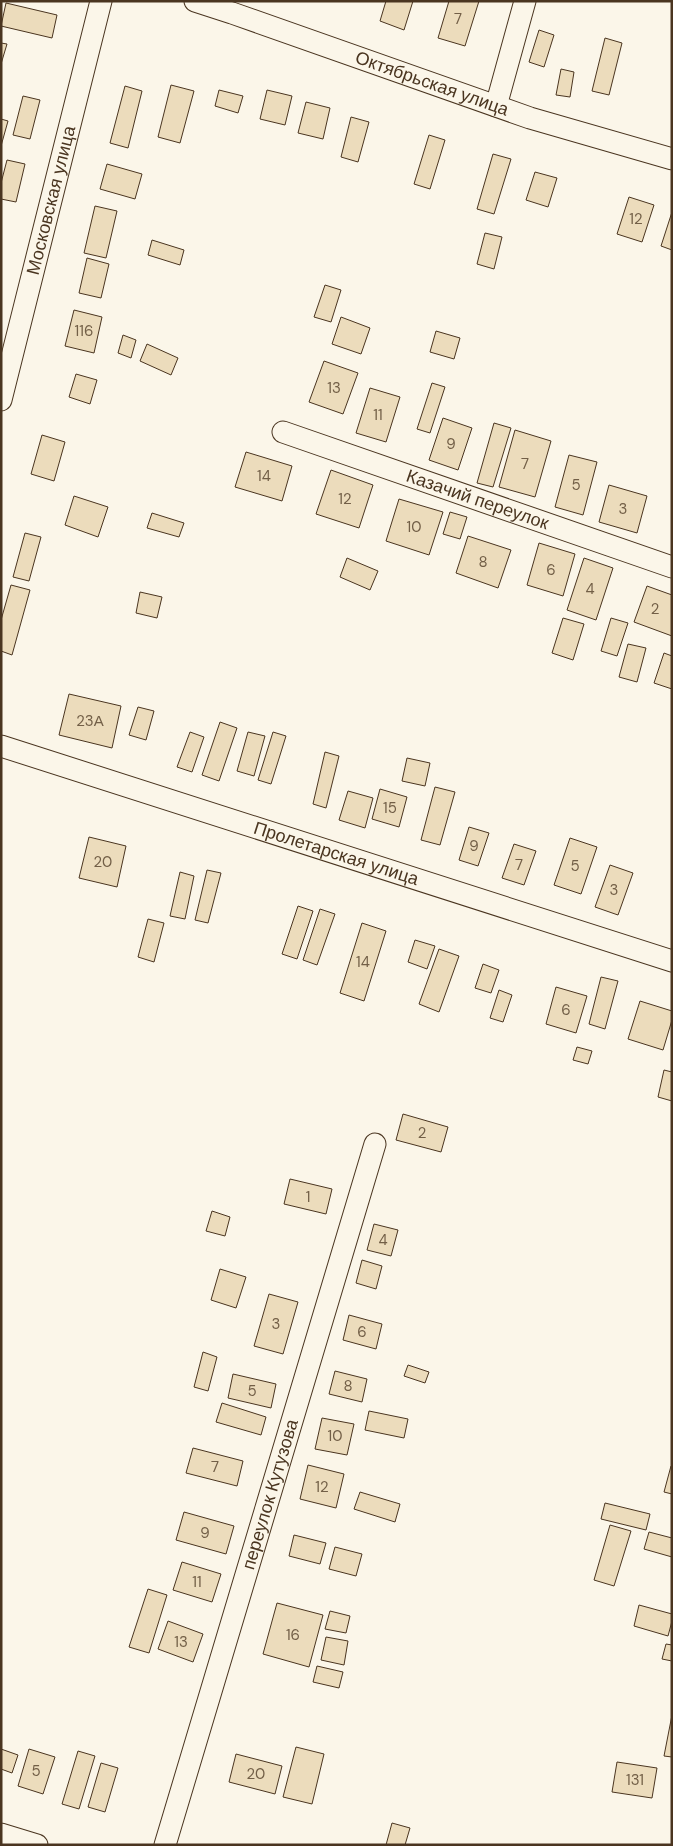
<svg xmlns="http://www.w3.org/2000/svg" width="673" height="1846" font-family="'DM Sans',sans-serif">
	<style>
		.building { fill: #ecdcbc; stroke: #4a3520 }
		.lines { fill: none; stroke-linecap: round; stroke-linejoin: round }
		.minor-casing { stroke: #4a3520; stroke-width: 23 }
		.minor { stroke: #fbf6e9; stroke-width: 21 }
		.labels { text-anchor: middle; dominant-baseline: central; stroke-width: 4; stroke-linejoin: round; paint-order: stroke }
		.number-label { font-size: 15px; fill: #725f47 }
		.street-label { font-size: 18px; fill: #4a3520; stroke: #fbf6e9 }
	</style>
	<rect width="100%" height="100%" fill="#fbf6e9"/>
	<path class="building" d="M 386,1 L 413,1 L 404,30 L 380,21 Z
		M 449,1 L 479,1 L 465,46 L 438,38 Z
		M 6,3 L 57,15 L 52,38 L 1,26 Z
		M 539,30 L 554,35 L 544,67 L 529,62 Z
		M 605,38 L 622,43 L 609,95 L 592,91 Z
		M 1,43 L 7,44 L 1,64 Z
		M 561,69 L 574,72 L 570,97 L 556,95 Z
		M 171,85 L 194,91 L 180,143 L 158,137 Z
		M 125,86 L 142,91 L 128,148 L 110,143 Z
		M 219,90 L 243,96 L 238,113 L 215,106 Z
		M 267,90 L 292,96 L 285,125 L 260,119 Z
		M 23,96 L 40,100 L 30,139 L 13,135 Z
		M 306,102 L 330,108 L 323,139 L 298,133 Z
		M 351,117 L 369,122 L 358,162 L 341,157 Z
		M 1,119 L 8,121 L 1,146 Z
		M 429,135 L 445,140 L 430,189 L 414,184 Z
		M 493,154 L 511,159 L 494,214 L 477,209 Z
		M 7,160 L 25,164 L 16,202 L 1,199 L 1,183 Z
		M 107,164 L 142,174 L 135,199 L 100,189 Z
		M 535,172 L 557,178 L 548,207 L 526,200 Z
		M 629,197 L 654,205 L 642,242 L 617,234 Z
		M 95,206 L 117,211 L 106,258 L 84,253 Z
		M 672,212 L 672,250 L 661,246 Z
		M 485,233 L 502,237 L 494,269 L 477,264 Z
		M 152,240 L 184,250 L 180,265 L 148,255 Z
		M 87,258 L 109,264 L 101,298 L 79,293 Z
		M 325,285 L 341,290 L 331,322 L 314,317 Z
		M 74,310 L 102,317 L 94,353 L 65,346 Z
		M 341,317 L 370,328 L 361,354 L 332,344 Z
		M 436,331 L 460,338 L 454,359 L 430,352 Z
		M 123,335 L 136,340 L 131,358 L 118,353 Z
		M 147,344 L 178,358 L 171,375 L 140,361 Z
		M 324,361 L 358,373 L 343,414 L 309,402 Z
		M 76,374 L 97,380 L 90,404 L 69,397 Z
		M 432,383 L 445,387 L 430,433 L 417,429 Z
		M 370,388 L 400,397 L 386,442 L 356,433 Z
		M 443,418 L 472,428 L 458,470 L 429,460 Z
		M 494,423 L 511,428 L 493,487 L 477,483 Z
		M 515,430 L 551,441 L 535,497 L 499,487 Z
		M 42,435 L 65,442 L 54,481 L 31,474 Z
		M 246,452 L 292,466 L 282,501 L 235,487 Z
		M 569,455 L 597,462 L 583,515 L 555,507 Z
		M 331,470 L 373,485 L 359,528 L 316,514 Z
		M 609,485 L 647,496 L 637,533 L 599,522 Z
		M 74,496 L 108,507 L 98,537 L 65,525 Z
		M 399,499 L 443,512 L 429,555 L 386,541 Z
		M 450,512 L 467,517 L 460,539 L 443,534 Z
		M 152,513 L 184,523 L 179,537 L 147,528 Z
		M 25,533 L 41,537 L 29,581 L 13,577 Z
		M 468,536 L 511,550 L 498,588 L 456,573 Z
		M 539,543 L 575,554 L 563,596 L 527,585 Z
		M 347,558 L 378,571 L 370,590 L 340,577 Z
		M 584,558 L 613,568 L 596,620 L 567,610 Z
		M 11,585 L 30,590 L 12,655 L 1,651 L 1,620 Z
		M 647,586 L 672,595 L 672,636 L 634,622 Z
		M 140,592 L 162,597 L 157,618 L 136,613 Z
		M 563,618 L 584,624 L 573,660 L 552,653 Z
		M 611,618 L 628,623 L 617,656 L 601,651 Z
		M 628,644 L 646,648 L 637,682 L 619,677 Z
		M 664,653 L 672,656 L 672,689 L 654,683 Z
		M 69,694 L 121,706 L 112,748 L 59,735 Z
		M 138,707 L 154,711 L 146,740 L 129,735 Z
		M 220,722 L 237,728 L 219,781 L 202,775 Z
		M 190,732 L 204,737 L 192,772 L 177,767 Z
		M 248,732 L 265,736 L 254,776 L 237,771 Z
		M 273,732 L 286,736 L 271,784 L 258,780 Z
		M 325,752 L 339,756 L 326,808 L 313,804 Z
		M 407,758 L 430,763 L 425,786 L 402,781 Z
		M 435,787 L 455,792 L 440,845 L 421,840 Z
		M 380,789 L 407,797 L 399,827 L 372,819 Z
		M 348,791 L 373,798 L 365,828 L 339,820 Z
		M 469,827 L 489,833 L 478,866 L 459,860 Z
		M 89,837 L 126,846 L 117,887 L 79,878 Z
		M 570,838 L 597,847 L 581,894 L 554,885 Z
		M 514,844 L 536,851 L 524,885 L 502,878 Z
		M 610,865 L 633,873 L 618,915 L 595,907 Z
		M 207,870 L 221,873 L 208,923 L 195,920 Z
		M 180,872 L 194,876 L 185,919 L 170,916 Z
		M 298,906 L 313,911 L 297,959 L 282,954 Z
		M 320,909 L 335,914 L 317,965 L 303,960 Z
		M 148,919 L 164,923 L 154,962 L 138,957 Z
		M 362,923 L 386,931 L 364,1001 L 340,993 Z
		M 415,940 L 435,946 L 427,969 L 408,962 Z
		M 439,949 L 459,956 L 439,1012 L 419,1004 Z
		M 483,964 L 499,970 L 491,993 L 475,988 Z
		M 601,977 L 618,981 L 605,1029 L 589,1024 Z
		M 556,987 L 587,996 L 576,1033 L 546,1024 Z
		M 499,990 L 512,995 L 503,1022 L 490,1018 Z
		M 640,1001 L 672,1011 L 672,1020 L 663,1050 L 628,1039 Z
		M 577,1047 L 592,1051 L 588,1064 L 573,1060 Z
		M 664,1070 L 672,1072 L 672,1101 L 658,1097 Z
		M 403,1114 L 448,1127 L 441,1152 L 396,1140 Z
		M 290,1179 L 332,1189 L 326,1214 L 284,1204 Z
		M 212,1211 L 230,1217 L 225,1236 L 206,1231 Z
		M 374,1224 L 398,1230 L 391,1256 L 367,1250 Z
		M 362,1260 L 382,1266 L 376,1289 L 356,1283 Z
		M 220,1269 L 246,1277 L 236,1308 L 211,1300 Z
		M 269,1294 L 298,1302 L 283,1354 L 254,1346 Z
		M 349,1315 L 382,1324 L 376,1349 L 343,1340 Z
		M 203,1352 L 217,1357 L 208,1391 L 194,1387 Z
		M 408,1365 L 429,1372 L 425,1383 L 404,1376 Z
		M 335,1371 L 367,1379 L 362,1402 L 329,1394 Z
		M 233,1374 L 276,1384 L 271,1408 L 228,1398 Z
		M 222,1403 L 266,1417 L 261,1435 L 216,1422 Z
		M 369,1411 L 408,1419 L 404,1438 L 365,1430 Z
		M 322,1418 L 354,1424 L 347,1455 L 315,1449 Z
		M 193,1448 L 243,1461 L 237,1486 L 186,1473 Z
		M 308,1465 L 344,1474 L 336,1508 L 300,1499 Z
		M 671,1466 L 672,1467 L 672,1494 L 664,1492 Z
		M 360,1492 L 400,1504 L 395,1522 L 354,1509 Z
		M 605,1503 L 650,1514 L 646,1530 L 601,1519 Z
		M 184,1512 L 234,1526 L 226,1554 L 176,1540 Z
		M 610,1525 L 631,1531 L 614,1586 L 594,1580 Z
		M 649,1532 L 672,1538 L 672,1557 L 644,1549 Z
		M 294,1535 L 326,1543 L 320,1564 L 289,1556 Z
		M 335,1547 L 362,1554 L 356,1576 L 329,1569 Z
		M 182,1562 L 221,1574 L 212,1602 L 173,1590 Z
		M 148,1589 L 167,1595 L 149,1653 L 129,1647 Z
		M 277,1603 L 323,1615 L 309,1667 L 263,1654 Z
		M 639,1605 L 672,1614 L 672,1621 L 668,1636 L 634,1626 Z
		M 330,1611 L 350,1616 L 346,1633 L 325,1629 Z
		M 168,1621 L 203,1634 L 193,1662 L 158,1649 Z
		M 326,1637 L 348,1641 L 344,1665 L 321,1660 Z
		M 666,1644 L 672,1645 L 672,1661 L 662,1659 Z
		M 317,1666 L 343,1672 L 339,1688 L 313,1682 Z
		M 672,1715 L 672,1757 L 664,1756 Z
		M 296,1747 L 324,1754 L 312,1804 L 283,1797 Z
		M 1,1749 L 18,1755 L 12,1773 L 1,1769 Z
		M 29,1749 L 55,1757 L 43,1794 L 18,1786 Z
		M 78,1751 L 95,1756 L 79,1809 L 62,1804 Z
		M 236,1754 L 282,1766 L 275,1794 L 229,1782 Z
		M 617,1762 L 657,1768 L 652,1798 L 612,1792 Z
		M 101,1763 L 118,1768 L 105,1812 L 88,1807 Z
		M 392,1823 L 410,1828 L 405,1845 L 386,1845 Z"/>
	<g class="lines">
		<g class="minor-casing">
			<g id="minor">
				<path id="s1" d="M 195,1 L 232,13 L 530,118 L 672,159"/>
				<path d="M 496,106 L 525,1"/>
				<path id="s2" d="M 1,400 L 101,1"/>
				<path id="s3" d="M 283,432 L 672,567"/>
				<path id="s4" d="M 1,746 L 672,961"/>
				<path d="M 1,1834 L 37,1845"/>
				<path id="s5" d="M 165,1845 L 375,1144"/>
			</g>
		</g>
		<use href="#minor" class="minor"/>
	</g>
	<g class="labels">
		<g class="number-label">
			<text x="458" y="19">7</text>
			<text x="636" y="219">12</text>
			<text x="84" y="331">116</text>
			<text x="334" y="388">13</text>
			<text x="378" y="415">11</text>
			<text x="451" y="444">9</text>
			<text x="525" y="464">7</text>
			<text x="264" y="476">14</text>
			<text x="576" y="485">5</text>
			<text x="345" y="499">12</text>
			<text x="623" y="509">3</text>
			<text x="414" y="527">10</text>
			<text x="483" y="562">8</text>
			<text x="551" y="570">6</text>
			<text x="590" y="589">4</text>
			<text x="655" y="609">2</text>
			<text x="90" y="721">23А</text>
			<text x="390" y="808">15</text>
			<text x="474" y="846">9</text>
			<text x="103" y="862">20</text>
			<text x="519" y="865">7</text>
			<text x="575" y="866">5</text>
			<text x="614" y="890">3</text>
			<text x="363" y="962">14</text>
			<text x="566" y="1010">6</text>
			<text x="422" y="1133">2</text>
			<text x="308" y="1197">1</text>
			<text x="383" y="1240">4</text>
			<text x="276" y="1324">3</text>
			<text x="362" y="1332">6</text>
			<text x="348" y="1386">8</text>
			<text x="252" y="1391">5</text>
			<text x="335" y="1436">10</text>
			<text x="215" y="1467">7</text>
			<text x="322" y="1487">12</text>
			<text x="205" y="1533">9</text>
			<text x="197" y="1582">11</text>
			<text x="293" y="1635">16</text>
			<text x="181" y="1642">13</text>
			<text x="36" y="1771">5</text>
			<text x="256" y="1774">20</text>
			<text x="635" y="1780">131</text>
		</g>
		<g class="street-label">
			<text stroke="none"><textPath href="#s1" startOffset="251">Октябрьская улица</textPath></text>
			<text stroke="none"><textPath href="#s2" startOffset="206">Московская улица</textPath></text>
			<text stroke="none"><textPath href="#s3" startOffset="206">Казачий переулок</textPath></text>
			<text stroke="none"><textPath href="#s4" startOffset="352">Пролетарская улица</textPath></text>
			<text stroke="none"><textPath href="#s5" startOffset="366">переулок Кутузова</textPath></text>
		</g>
	</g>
	<rect width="673" height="1846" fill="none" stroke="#4a3520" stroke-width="5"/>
</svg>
